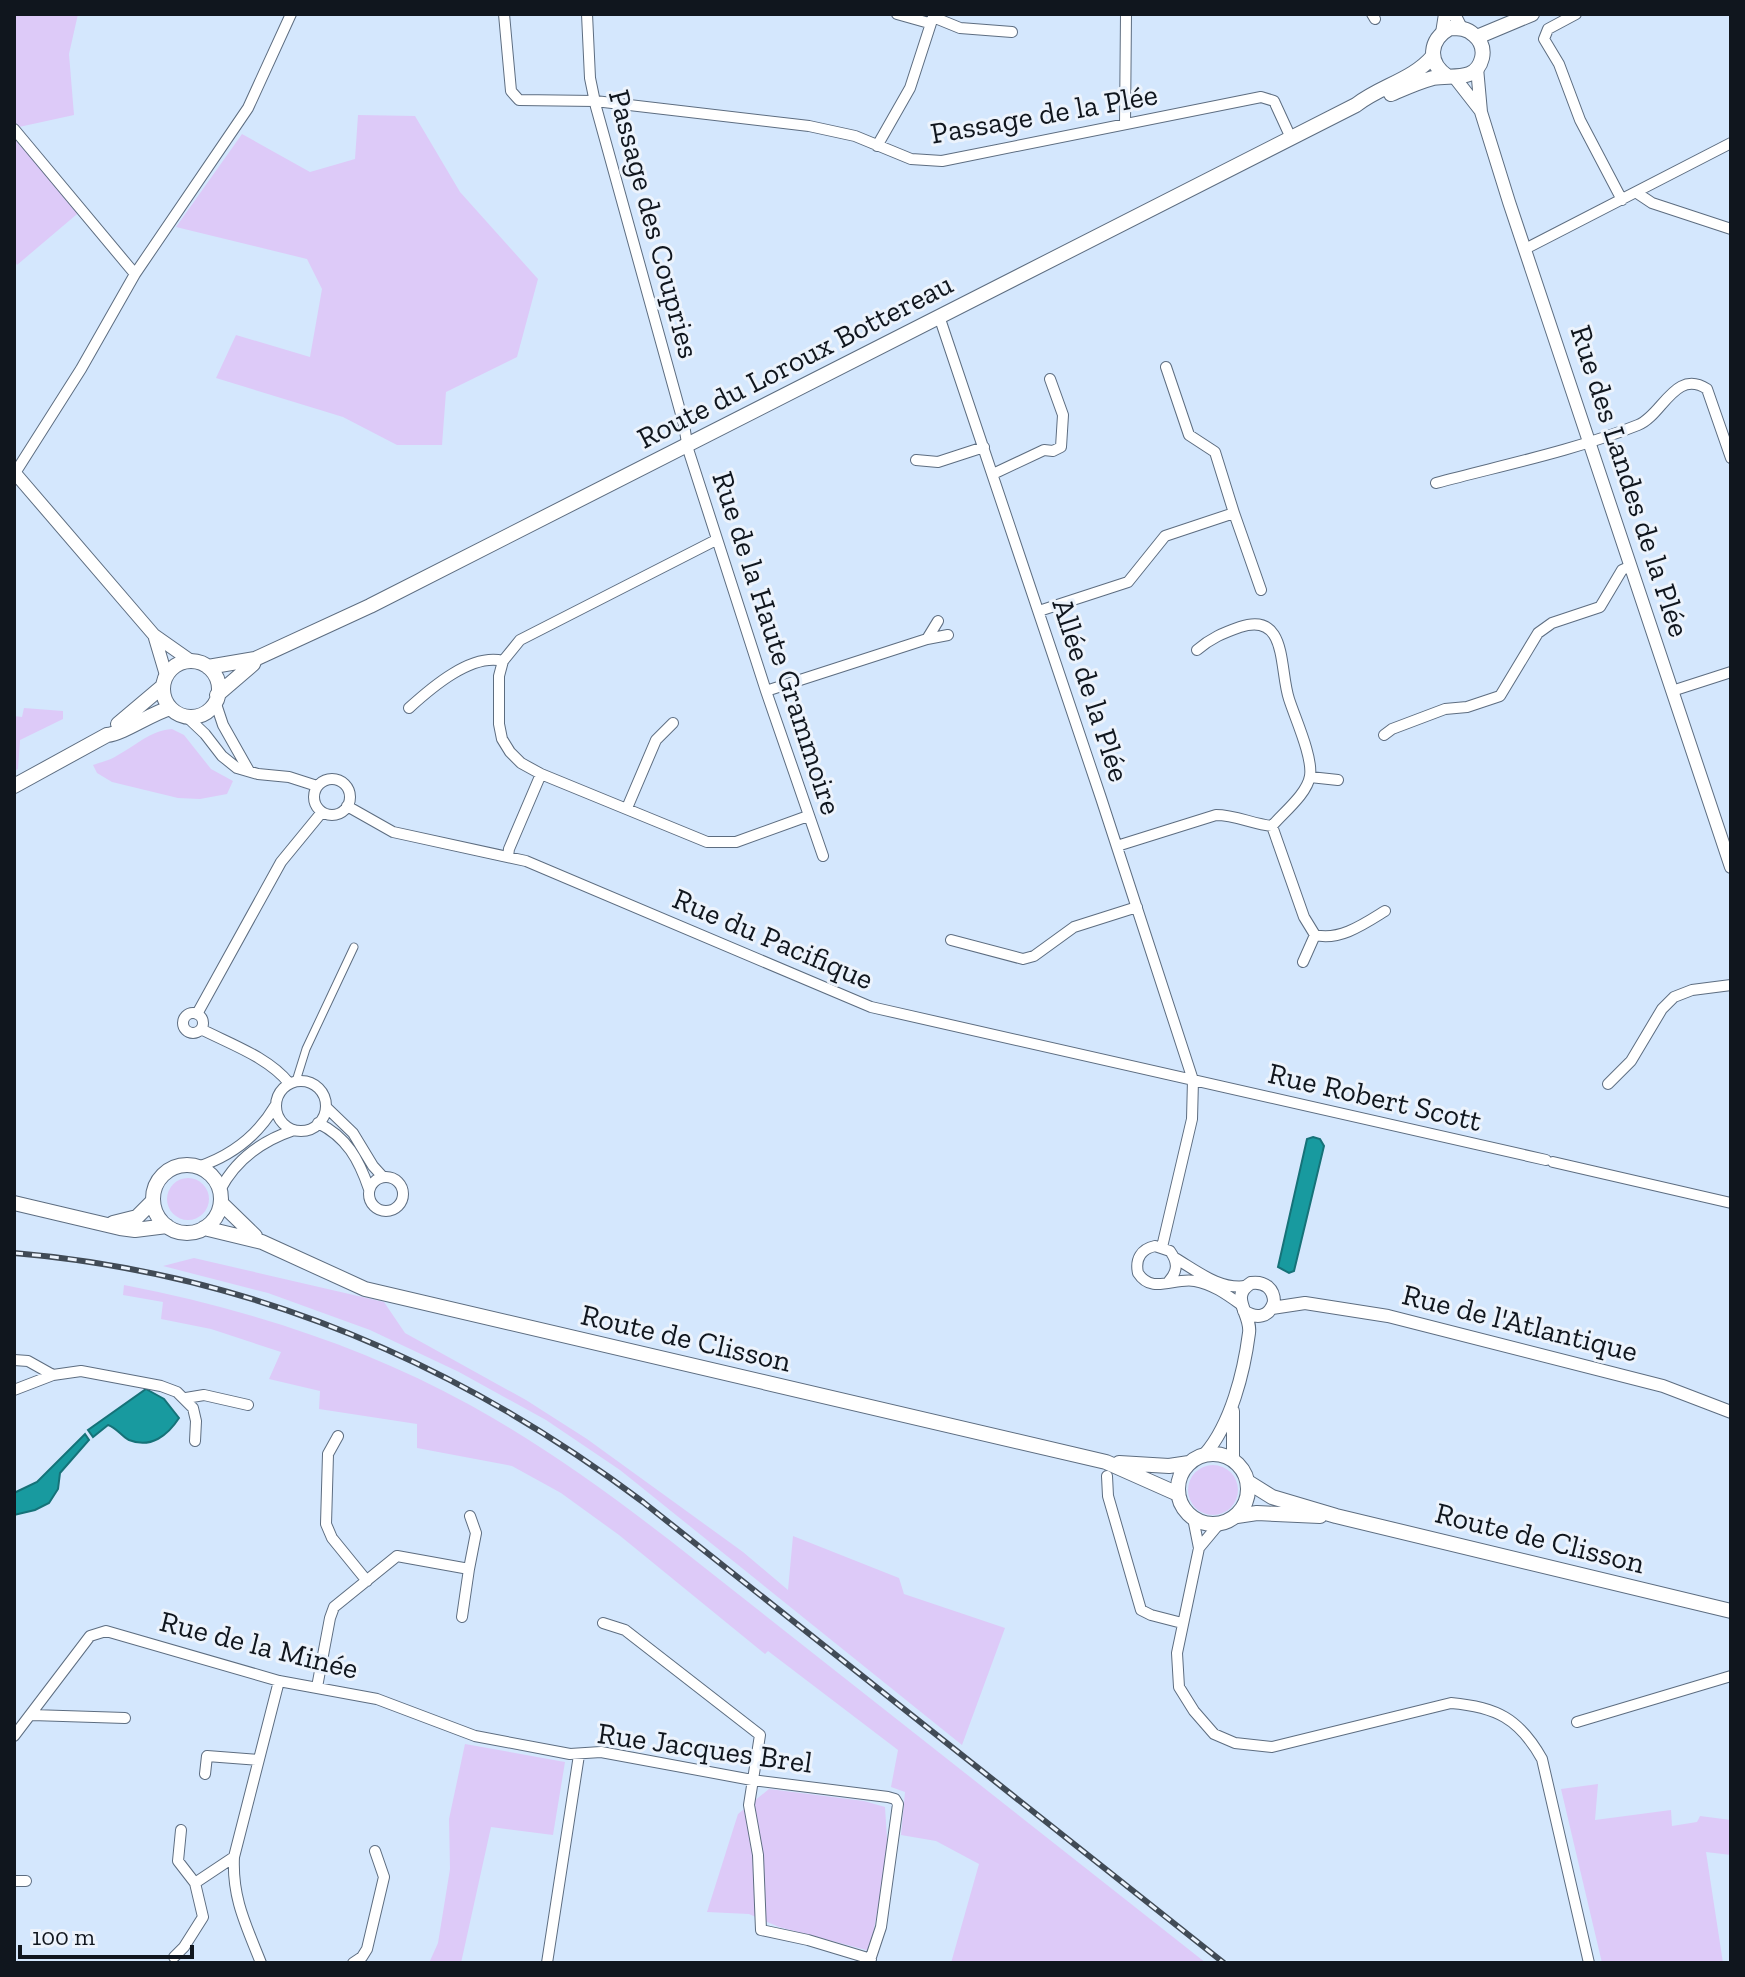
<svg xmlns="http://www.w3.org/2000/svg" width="1745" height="1977" font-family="'Zilla Slab',serif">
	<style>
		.green { fill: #ddcaf8 }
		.water { fill: #189a9f; stroke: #167278; stroke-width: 2 }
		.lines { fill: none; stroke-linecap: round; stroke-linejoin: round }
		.pedestrian-casing { stroke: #5d6d80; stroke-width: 9 }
		.minor-casing { stroke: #5d6d80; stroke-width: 12 }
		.tertiary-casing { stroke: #5d6d80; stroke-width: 14 }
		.secondary-casing { stroke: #5d6d80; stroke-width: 16 }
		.pedestrian { stroke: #fff; stroke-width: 7 }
		.minor { stroke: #fff; stroke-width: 10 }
		.tertiary { stroke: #fff; stroke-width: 12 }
		.secondary { stroke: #fff; stroke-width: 14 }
		.rail-casing { stroke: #414b56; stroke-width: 6 }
		.rail { stroke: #ecf3fc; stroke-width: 3; stroke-dasharray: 9; stroke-linecap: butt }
		.labels { text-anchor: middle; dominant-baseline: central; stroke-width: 6; stroke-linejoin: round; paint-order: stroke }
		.street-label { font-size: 30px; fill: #10161e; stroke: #ecf3fc }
	</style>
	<rect width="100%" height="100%" fill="#d4e7fd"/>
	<path class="green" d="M 14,14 L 78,14 L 69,54 L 74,115 L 19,127 L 83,209 L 17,265 L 14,260 Z
		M 358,115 L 415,116 L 460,192 L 538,279 L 517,357 L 446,392 L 442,445 L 397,445 L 343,417 L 216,378 L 236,335 L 310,357 L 322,289 L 307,259 L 176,227 L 242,134 L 310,172 L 355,159 Z
		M 24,708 L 63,711 L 63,719 L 20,740 L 18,769 L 14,771 L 14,716 L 22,717 Z
		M 172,729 L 184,735 L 211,769 L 233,781 L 227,794 L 200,799 L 178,798 L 112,782 L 97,773 L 93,765 C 101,762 111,760 118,755 C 137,745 149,731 172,729 Z
		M167 1199a21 21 0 1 1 42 0a21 21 0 1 1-42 0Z
		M 194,1258 L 384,1302 L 405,1333 L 526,1400 L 587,1439 L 743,1552 L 788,1590 L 793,1536 L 899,1578 L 904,1594 L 1005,1628 L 962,1745 L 620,1470 L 546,1420 L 459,1372 L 370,1330 L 268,1293 L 163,1266 Z
		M 124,1285 C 243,1308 364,1346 470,1405 C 542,1445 607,1492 672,1542 L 1206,1963 L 951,1963 L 979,1864 L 936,1841 L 901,1835 L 905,1792 L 891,1787 L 898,1750 L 768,1651 L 765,1654 L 619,1535 L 561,1493 L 512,1466 L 417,1448 L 417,1424 L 319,1409 L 320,1391 L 269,1379 L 281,1352 L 211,1329 L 161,1319 L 163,1302 L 123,1295 Z
		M1188 1490a25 25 0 1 1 50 0a25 25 0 1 1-50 0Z
		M 465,1744 L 565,1762 L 553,1835 L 491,1827 L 461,1963 L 429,1963 L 438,1943 L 450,1869 L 449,1819 Z
		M 1598,1784 L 1595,1820 L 1671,1810 L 1672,1826 L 1697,1822 L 1700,1816 L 1731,1820 L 1731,1855 L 1706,1852 L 1723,1963 L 1602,1963 L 1561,1789 Z
		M 769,1789 L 864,1801 L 885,1807 L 888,1854 L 870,1951 L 779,1927 L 749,1914 L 707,1912 L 738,1814 Z"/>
	<path class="water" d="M 1313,1137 L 1320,1139 L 1324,1146 L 1294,1271 L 1289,1273 L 1278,1267 L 1307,1139 Z
		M 146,1389 L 164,1399 L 179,1418 C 168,1435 151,1449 129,1440 C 121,1436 117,1428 108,1425 L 93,1437 L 88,1430 Z
		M 85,1434 L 89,1440 L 60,1473 L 58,1489 L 49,1503 L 35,1510 L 14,1515 L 14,1493 L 37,1482 Z"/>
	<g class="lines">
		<g class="pedestrian-casing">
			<path id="pedestrian" d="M 296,1081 L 306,1049 L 354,947"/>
		</g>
		<g class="minor-casing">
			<path id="minor" d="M 504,14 L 511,91 L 519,100 L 595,101 L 809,126 L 855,136 L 911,159 L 942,161 L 1261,97 L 1274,101 L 1291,138
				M 587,14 L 590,78 L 596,107 L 684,425 L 688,449 L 766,691 L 823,856
				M 897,14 L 929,23
				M 1372,14 L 1375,19
				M 1576,14 L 1548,29 L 1544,39 L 1559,64 L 1580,120 L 1622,200
				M 933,17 L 960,28 L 1012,32
				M 1125,124 L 1126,14
				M 14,129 L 135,274
				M 877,146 L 910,88 L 934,14
				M 1637,193 L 1652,203 L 1731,229
				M 1525,249 L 1731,143
				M 939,316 L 1101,798 L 1193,1080 L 1192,1119 L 1162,1247
				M 916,460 L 938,462 L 984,447
				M 15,473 L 81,369 L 135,274 L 248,108 L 291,14
				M 993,474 L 1044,450 L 1053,451 L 1061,447 L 1063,415 L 1050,379
				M 1436,483 C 1503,465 1573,451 1638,425 C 1662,416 1675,368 1707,389 L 1731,458
				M 1234,513 L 1261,590
				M 716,540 L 520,640 L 503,661 L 499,676 L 499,724 L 502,739 L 510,752 L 521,763 L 541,774 L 707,842 L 736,842 L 808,816
				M 1039,611 L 1128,582 L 1165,536 L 1234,513 L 1215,452 L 1189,435 L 1166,367
				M 927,639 L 948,635
				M 766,691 L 927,639 L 938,621
				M 1672,691 L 1731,672
				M 215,701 L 223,725 L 249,771
				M 409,708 C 431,688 471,653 503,661
				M 186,716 L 205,734 L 222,756 L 237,768 L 258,774 L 289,777 L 317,786
				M 1384,735 L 1392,729 L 1445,709 L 1467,707 L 1500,696 L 1538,633 L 1552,623 L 1600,607 L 1622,570 L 1631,566
				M 1310,777 L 1338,780
				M314 797a18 18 0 1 1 36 0a18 18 0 1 1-36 0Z
				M 347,806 L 393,832 L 526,861 L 871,1007 L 1546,1160
				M 627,808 L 656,740 L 673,723
				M 1272,826 L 1304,917 L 1315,935 C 1340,941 1364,924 1385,911
				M 1117,846 L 1216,815 C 1235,815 1253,824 1272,826 C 1284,812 1307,794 1310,776 C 1313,757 1295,718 1289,699 C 1279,669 1288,611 1240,627 C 1223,633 1211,638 1197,650
				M 508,856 L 509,849 L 541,774
				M 951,940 L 1023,959 L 1034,956 L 1074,927 L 1137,907
				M 1303,962 L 1315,935
				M183 1023a10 10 0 1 1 20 0a10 10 0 1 1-20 0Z
				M 197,1014 L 281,862 L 322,812
				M 201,1029 C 230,1044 268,1057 289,1083
				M276 1106a25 25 0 1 1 50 0a25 25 0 1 1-50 0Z
				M 1608,1084 L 1631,1061 L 1662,1009 L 1674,997 L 1692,990 L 1731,985
				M 326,1107 L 353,1133 L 373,1166 L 383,1177
				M 318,1123 C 347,1137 359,1160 369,1189
				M 1553,1162 L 1731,1203
				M 198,1167 C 231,1156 258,1135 275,1106
				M369 1194a17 17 0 1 1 34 0a17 17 0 1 1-34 0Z
				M 220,1190 C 236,1159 261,1141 294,1130
				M 1175,1258 C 1197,1271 1220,1290 1246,1286
				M 1169,1281 C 1178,1271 1178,1262 1170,1251 L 1155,1246 C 1141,1249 1135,1259 1138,1273 C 1152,1295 1174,1277 1195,1281 C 1212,1284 1226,1294 1240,1304
				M 14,1360 L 28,1361 L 53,1375
				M 14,1390 L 53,1375 L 81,1371 L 161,1386 L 177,1392 L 193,1408 L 196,1421 L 195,1441
				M 186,1398 L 204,1395 L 248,1405
				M 338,1436 L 328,1454 L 326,1524 L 332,1538 L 367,1581
				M 1107,1476 L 1108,1496 L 1141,1610 L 1151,1615 L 1182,1623
				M 1193,1518 L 1199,1548
				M 1219,1524 L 1199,1548 L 1177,1653 L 1179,1687 L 1194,1711 L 1214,1734 L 1235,1743 L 1272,1747 L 1451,1703 C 1496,1707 1519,1718 1542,1759 L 1589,1963
				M 462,1617 L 469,1569
				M 603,1623 L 625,1630 L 760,1735 L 749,1805 L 758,1855 L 761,1930 L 808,1940 L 871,1959
				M 317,1687 L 330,1618 L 334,1607 L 397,1556 L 469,1569 L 476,1533 L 470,1516
				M 32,1715 L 125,1718
				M 1577,1722 L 1731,1676
				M 14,1736 L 90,1636 L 106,1631 L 279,1681 L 377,1699 L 475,1736 L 570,1754 L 601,1752 L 752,1780 L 888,1797 L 895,1799 L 898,1804 L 881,1927 L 869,1963
				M 205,1774 L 207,1756 L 258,1760
				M 14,1881 L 26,1881
				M 195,1883 L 234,1857
				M 174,1957 L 184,1947 L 203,1917 L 195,1883 L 178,1861 L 181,1830
				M 261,1963 C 246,1925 232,1898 234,1857 L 279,1681
				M 353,1963 L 362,1957 L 367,1949 L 384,1877 L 375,1851
				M 547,1963 L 579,1755"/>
		</g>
		<g class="tertiary-casing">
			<path id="tertiary" d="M 1454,14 L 1461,28
				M 1442,33 L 1445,14
				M 1477,68 L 1481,112 L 1509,202 L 1731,867
				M 1455,78 L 1480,110
				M 14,472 L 154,635 L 191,661
				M 155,638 L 166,675
				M 1272,1308 L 1305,1303 L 1388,1316 L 1663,1386 L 1731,1412
				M 1233,1411 L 1233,1460
				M 1205,1454 C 1231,1424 1244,1372 1249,1333 C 1252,1314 1228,1297 1251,1283 C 1265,1281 1274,1289 1274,1302 C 1269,1318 1256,1319 1244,1311"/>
		</g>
		<g class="secondary-casing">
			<path id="secondary" d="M 1477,37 L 1532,14
				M 1391,94 C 1405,88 1418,82 1433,78 C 1451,74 1476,83 1482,58 C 1484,49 1481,41 1474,35 C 1467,28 1459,28 1450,28 C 1429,40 1427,62 1447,76
				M163 689a28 28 0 1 1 56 0a28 28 0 1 1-56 0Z
				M 208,667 L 255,659 L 370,606 L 1356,105 C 1380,86 1413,80 1433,56
				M 217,695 L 253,664 L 255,659
				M 118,724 L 163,686
				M 14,786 L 107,735 C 124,733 150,714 170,708
				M153 1199a34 34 0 1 1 68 0a34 34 0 1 1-68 0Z
				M 14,1203 L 120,1228 L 135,1230 L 167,1226
				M 221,1203 L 255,1236
				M 113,1223 L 137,1217 L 153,1201
				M 204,1228 L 262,1242 L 365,1289 L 1106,1462 L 1178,1494
				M1178 1489a35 35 0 1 1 70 0a35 35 0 1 1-70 0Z
				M 1119,1463 L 1169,1466 L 1189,1463
				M 1248,1482 L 1272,1497 L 1336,1516 L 1731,1611
				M 1237,1516 L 1257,1513 L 1320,1516"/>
		</g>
		<use href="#pedestrian" class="pedestrian"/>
		<use href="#minor" class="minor"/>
		<use href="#tertiary" class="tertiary"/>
		<use href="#secondary" class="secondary"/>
		<g class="rail-casing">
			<path id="rail" d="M 14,1253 C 248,1273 457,1362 643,1502 L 1224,1963"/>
		</g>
		<use href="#rail" class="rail"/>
	</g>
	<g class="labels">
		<g class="street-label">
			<text transform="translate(1044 114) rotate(-10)">Passage de la Plée</text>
			<text transform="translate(654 224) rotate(75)">Passage des Coupries</text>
			<text transform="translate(795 361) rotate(-27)">Route du Loroux Bottereau</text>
			<text transform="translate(1630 481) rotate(72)">Rue des Landes de la Plée</text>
			<text transform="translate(777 643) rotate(72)">Rue de la Haute Grammoire</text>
			<text transform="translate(1091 690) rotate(72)">Allée de la Plée</text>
			<text transform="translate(773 939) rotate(23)">Rue du Pacifique</text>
			<text transform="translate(1375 1097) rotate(13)">Rue Robert Scott</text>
			<text transform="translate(1520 1323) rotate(14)">Rue de l'Atlantique</text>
			<text transform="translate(686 1338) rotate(13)">Route de Clisson</text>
			<text transform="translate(1540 1538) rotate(14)">Route de Clisson</text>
			<text transform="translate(259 1645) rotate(14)">Rue de la Minée</text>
			<text transform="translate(705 1748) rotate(8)">Rue Jacques Brel</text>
		</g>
	</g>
	<rect width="1745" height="1977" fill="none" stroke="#10161e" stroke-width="32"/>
	<path d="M20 1945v12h172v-12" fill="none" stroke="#10161e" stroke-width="4"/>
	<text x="32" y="1945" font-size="24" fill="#10161e" stroke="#ecf3fc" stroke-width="6" paint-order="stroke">100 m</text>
</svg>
